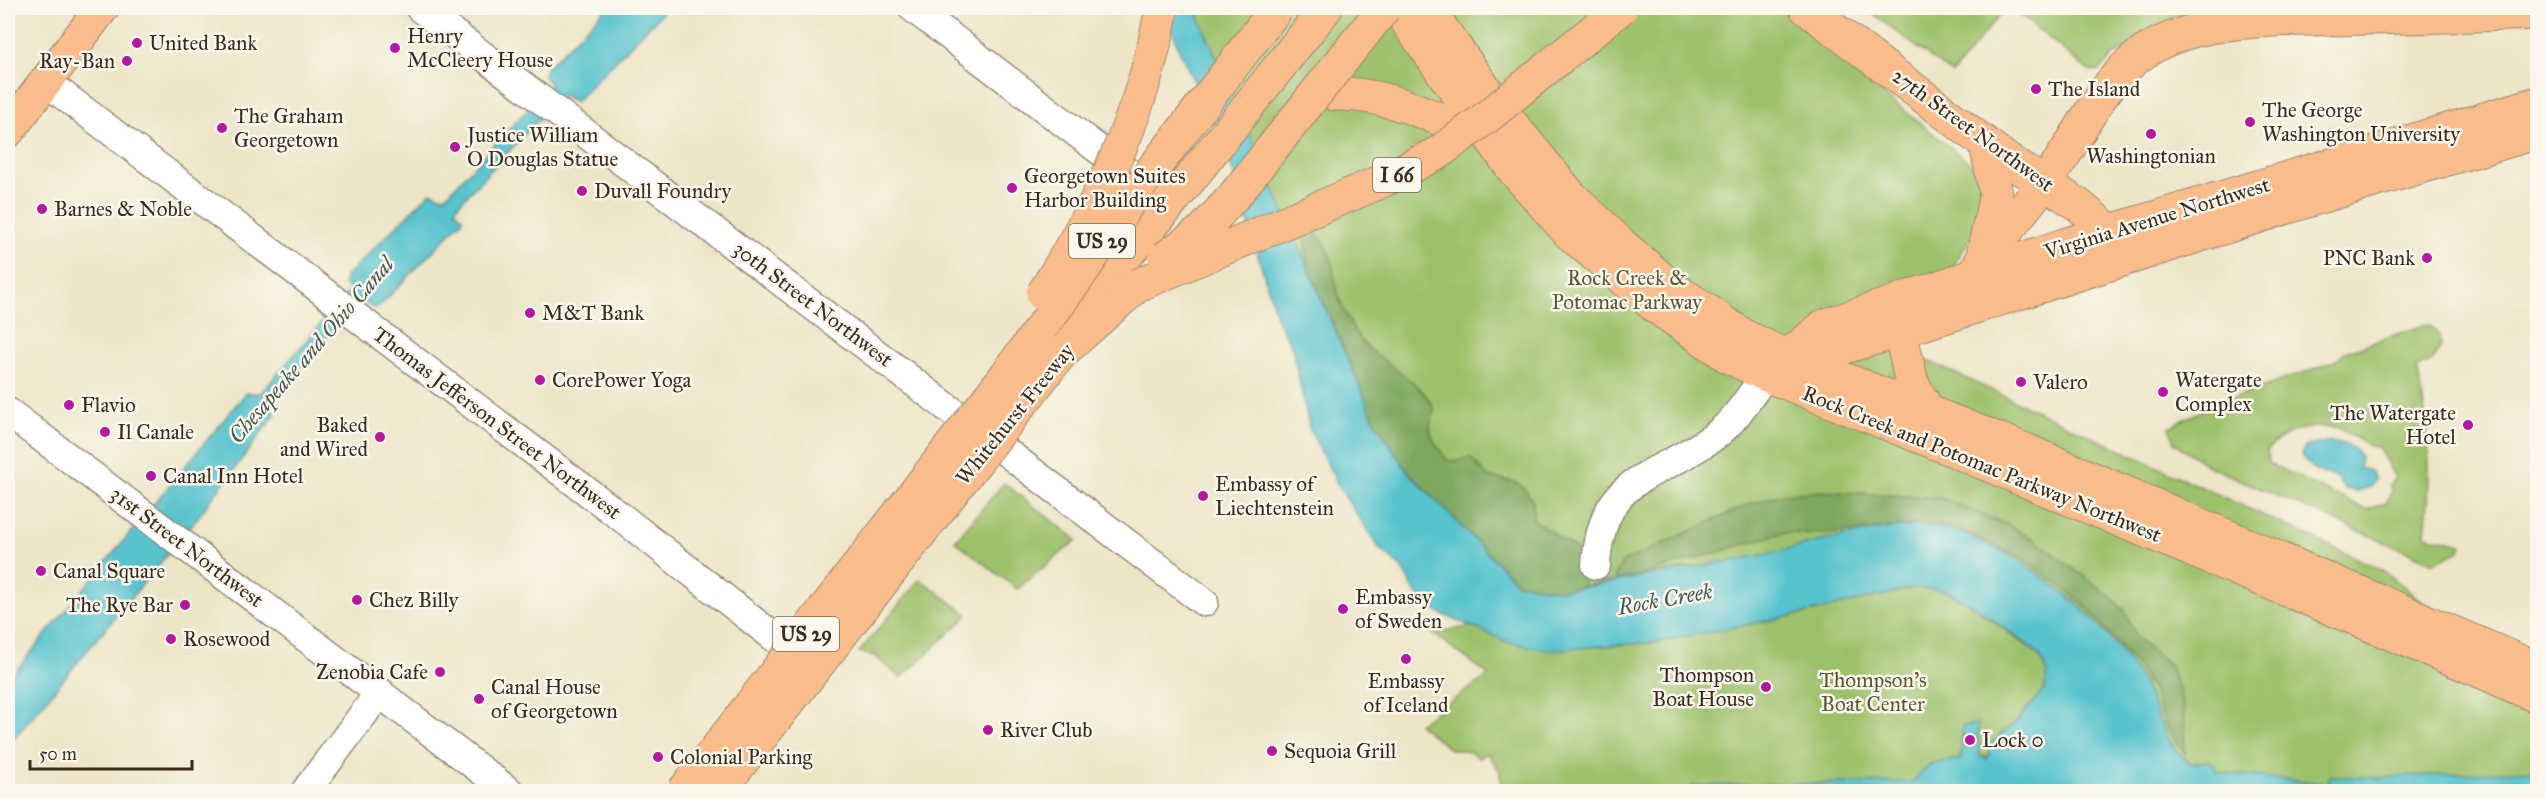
<svg xmlns="http://www.w3.org/2000/svg" width="2545" height="799" font-family="'IM FELL Great Primer',serif">
	<style>
		.green { fill: #9dc16b; stroke: #6c7644; stroke-width: 1.5; fill-rule: evenodd }
		.forest { fill: #7ea75f; stroke: #5c683e; stroke-width: 1.5 }
		.water { fill: #56c3ce; stroke: #487676; stroke-width: 1.5 }
		.lines { fill: none; stroke-linecap: round; stroke-linejoin: round }
		.minor-casing { stroke: #948872; stroke-width: 31 }
		.major-casing { stroke: #948872; stroke-width: 35 }
		.highway-casing { stroke: #948872; stroke-width: 35 }
		.minor { stroke: #fff; stroke-width: 28 }
		.major { stroke: #fabc8b; stroke-width: 33 }
		.highway { stroke: #fabc8b; stroke-width: 33 }
		.highway-bridge-casing { stroke: #948872; stroke-width: 35; stroke-linecap: butt }
		.highway-bridge { stroke: #fabc8b; stroke-width: 33 }
		.poi-dot { fill: #b5179e; stroke: #fbf7ec; stroke-width: 2 }
		.labels { text-anchor: middle; dominant-baseline: central; stroke-width: 5; stroke-linejoin: round; paint-order: stroke }
		.shield { fill: #fbf7ec; stroke: #75685c; stroke-width: 1.5 }
		.shield-label { font-size: 20px; font-weight: bold; fill: #3b2a1e }
		.poi-label { font-size: 21px; fill: #3b2a1e; stroke: #fbf7ec; text-anchor: start }
		.street-label { font-size: 21px; fill: #3b2a1e; stroke: #fbf7ec }
		.park-label { font-size: 21px; fill: #585735; stroke: #fbf7ec }
		.water-label { font-size: 22px; font-style: italic; fill: #435853; stroke: #fbf7ec }
	</style>
	<rect width="100%" height="100%" fill="#fbf7ec"/>
	<filter id="ink" filterUnits="userSpaceOnUse"><feTurbulence type="fractalNoise" baseFrequency=".0167" numOctaves="2"/><feDisplacementMap in="SourceGraphic" scale="12" xChannelSelector="R" yChannelSelector="G"/><feConvolveMatrix kernelMatrix="1 2 1 2 8 2 1 2 1" color-interpolation-filters="sRGB"/></filter>
	<filter id="wash" filterUnits="userSpaceOnUse"><feTurbulence type="fractalNoise" baseFrequency=".008" numOctaves="4" result="noise"/><feDisplacementMap in="SourceGraphic" scale="24" xChannelSelector="R" yChannelSelector="G"/><feGaussianBlur stdDeviation="1.35" result="paint"/><feColorMatrix in="noise" values="0 0 0 0 0 0 0 0 0 0 0 0 0 0 0 0 0 1.4 0 .05"/><feComposite in="paint" operator="in"/></filter>
	<g filter="url(#wash)">
		<rect width="100%" height="100%" fill="#eee5c7"/>
		<path class="green" d="M 1195,8 L 1785,8 L 1812,34 L 1880,91 L 1972,165 L 1993,194 L 1970,238 L 1904,350 L 2384,571 L 2431,608 L 2537,656 L 2537,772 L 2380,778 L 2329,776 L 2329,784 L 2216,772 L 2215,766 L 2208,761 L 2191,764 L 2176,751 L 2167,737 L 2141,680 L 2102,629 L 2049,581 L 2004,553 L 1978,542 L 1881,530 L 1764,555 L 1559,590 L 1342,344 L 1202,29 Z
			M 1866,8 L 2005,8 L 1952,74 Z
			M 2012,8 L 2312,8 L 2141,41 L 2114,55 L 2099,71 L 2089,71 Z
			M 2424,325 L 2430,326 L 2439,335 L 2441,346 L 2432,361 L 2417,368 C 2430,428 2432,475 2425,535 L 2462,544 L 2460,550 L 2433,563 L 2206,465 L 2174,442 L 2169,427 L 2216,404 L 2333,362 L 2345,352 ZM 2317,427 L 2339,428 L 2369,446 L 2378,447 L 2395,478 L 2389,485 L 2392,490 L 2386,503 L 2367,510 L 2268,463 L 2267,451 C 2279,435 2297,428 2317,427 Z
			M 1004,483 L 1077,540 L 1017,589 L 955,541 Z
			M 920,579 L 968,615 L 901,678 L 875,656 L 859,652 Z
			M 1913,588 L 1945,590 L 1973,606 L 2040,656 L 2047,673 L 2045,689 L 2014,724 L 2000,734 L 1988,757 L 1979,756 L 1978,724 L 1963,726 L 1961,759 L 1930,764 L 1913,782 L 1694,786 L 1689,792 L 1503,791 L 1499,769 L 1487,753 L 1479,758 L 1470,752 L 1450,749 L 1418,724 L 1489,675 L 1432,633 L 1474,626 L 1508,642 L 1549,650 L 1657,642 L 1817,611 Z"/>
		<path class="forest" d="M 1314,233 C 1335,243 1333,288 1343,308 C 1349,320 1357,339 1367,347 C 1387,365 1419,381 1432,405 C 1437,414 1430,419 1430,427 C 1430,439 1441,451 1447,460 L 1457,461 L 1470,457 L 1488,477 L 1515,482 L 1522,486 L 1533,501 L 1533,519 L 1578,551 L 1585,563 L 1583,587 L 1559,590 L 1517,583 L 1408,472 L 1375,422 L 1307,264 L 1305,239 L 1307,234 Z
			M 1823,491 L 1941,498 L 2008,525 L 2032,538 L 2109,595 L 2125,611 L 2136,637 L 2169,664 L 2179,689 L 2184,713 L 2185,754 L 2166,726 L 2151,688 L 2137,666 L 2089,610 L 2059,584 L 2022,558 L 1957,529 L 1921,524 L 1828,534 L 1782,533 L 1637,576 L 1618,580 L 1614,577 L 1623,562 L 1749,504 L 1783,494 Z"/>
		<path class="water" d="M 607,8 L 667,8 L 575,102 L 562,95 L 458,205 L 455,210 L 463,218 L 461,222 L 378,308 L 373,308 L 360,299 L 270,402 L 275,415 L 195,521 L 8,746 L 8,680 L 246,393 L 261,393 L 350,290 L 344,284 L 345,277 L 431,192 L 443,197 L 447,195 L 551,85 L 544,76 L 546,68 Z
			M 1165,8 L 1195,8 L 1375,422 L 1408,472 L 1517,583 L 1559,590 L 1583,587 C 1645,576 1706,566 1767,554 C 1813,544 1897,519 1942,528 C 1993,539 2052,579 2089,615 C 2109,635 2129,659 2143,683 C 2158,711 2163,745 2191,764 L 2208,761 L 2215,766 L 2216,772 L 2329,784 L 2329,776 L 2380,778 L 2535,770 L 2537,772 L 2537,791 L 1689,791 L 1693,786 L 1913,782 L 1930,764 L 1961,759 L 1963,726 L 1978,724 L 1979,756 L 1986,759 L 1990,754 L 1989,744 L 2014,724 L 2045,689 L 2047,673 L 2040,656 L 2031,647 L 1973,606 L 1945,590 L 1913,588 L 1817,611 L 1657,642 L 1548,650 L 1508,642 L 1442,614 L 1417,595 L 1401,567 L 1380,549 L 1340,489 L 1310,430 L 1292,347 L 1277,319 L 1229,158 L 1178,47 Z
			M 2332,441 C 2347,444 2365,449 2359,468 L 2370,471 L 2375,479 L 2370,487 L 2358,491 L 2345,489 L 2337,477 C 2321,475 2308,469 2301,454 L 2306,446 Z"/>
	</g>
	<g filter="url(#ink)">
		<g class="lines">
			<g class="minor-casing">
				<path id="minor" d="M 420,8 L 1204,602
					M 913,8 L 1170,204
					M 46,82 L 621,517 L 802,659
					M 8,412 L 510,792
					M 1596,565 C 1602,472 1655,481 1716,435 C 1737,419 1749,396 1766,375
					M 305,792 L 380,692"/>
			</g>
			<g class="major-casing">
				<path id="major" d="M 1427,8 L 1490,96
					M 1404,17 L 1472,114
					M 1334,94 C 1373,93 1410,106 1446,122
					M 1508,120 L 1570,195 L 1621,244 L 1669,285 L 1744,336 L 1788,357 L 2016,446 L 2538,669
					M 8,131 L 102,8
					M 1490,137 L 1512,168 L 1569,233 L 1656,307 L 1729,357 L 1766,375 L 1943,446 L 2478,670 L 2538,697
					M 1976,270 L 2044,183 L 2076,203 L 2123,242
					M 1900,331 L 1912,383 L 1929,413
					M 1790,357 L 1838,349 L 1900,331 L 2313,199 L 2538,132
					M 1032,365 L 1170,204 L 1326,8
					M 1774,368 L 1824,326 L 2067,244 L 2538,103"/>
			</g>
			<g class="highway-casing">
				<path id="highway" d="M 1806,8 L 2006,159 L 2044,183 C 2076,145 2095,91 2135,59 C 2192,12 2294,21 2364,18 C 2422,17 2480,15 2538,13
					M 1981,264 L 1996,194 L 1986,144
					M 1061,353 L 1138,285"/>
			</g>
			<use href="#minor" class="minor"/>
			<use href="#major" class="major"/>
			<use href="#highway" class="highway"/>
			<g class="highway-bridge-casing">
				<path id="highway-bridge" d="M 1165,258 L 1203,230 L 1234,196 L 1384,8
					M 1138,285 L 1382,181 L 1438,153 L 1487,117 L 1621,8
					M 1043,294 C 1098,208 1144,109 1162,8
					M 683,792 L 1011,369 L 1079,276 L 1137,190 L 1277,8
					M 718,792 L 1061,353"/>
			</g>
			<use href="#highway-bridge" class="highway-bridge"/>
		</g>
	</g>
	<g class="poi-dot">
		<circle cx="137" cy="43" r="6"/>
		<circle cx="395" cy="48" r="6"/>
		<circle cx="127" cy="61" r="6"/>
		<circle cx="2036" cy="89" r="6"/>
		<circle cx="2250" cy="122" r="6"/>
		<circle cx="222" cy="128" r="6"/>
		<circle cx="2151" cy="134" r="6"/>
		<circle cx="455" cy="147" r="6"/>
		<circle cx="1012" cy="188" r="6"/>
		<circle cx="582" cy="191" r="6"/>
		<circle cx="42" cy="209" r="6"/>
		<circle cx="2427" cy="258" r="6"/>
		<circle cx="530" cy="313" r="6"/>
		<circle cx="540" cy="380" r="6"/>
		<circle cx="2021" cy="382" r="6"/>
		<circle cx="2163" cy="392" r="6"/>
		<circle cx="69" cy="405" r="6"/>
		<circle cx="2468" cy="425" r="6"/>
		<circle cx="105" cy="432" r="6"/>
		<circle cx="380" cy="437" r="6"/>
		<circle cx="151" cy="476" r="6"/>
		<circle cx="1203" cy="496" r="6"/>
		<circle cx="41" cy="571" r="6"/>
		<circle cx="357" cy="600" r="6"/>
		<circle cx="185" cy="605" r="6"/>
		<circle cx="1343" cy="609" r="6"/>
		<circle cx="171" cy="639" r="6"/>
		<circle cx="1406" cy="659" r="6"/>
		<circle cx="440" cy="672" r="6"/>
		<circle cx="1766" cy="687" r="6"/>
		<circle cx="479" cy="699" r="6"/>
		<circle cx="988" cy="730" r="6"/>
		<circle cx="1970" cy="740" r="6"/>
		<circle cx="1272" cy="751" r="6"/>
		<circle cx="658" cy="757" r="6"/>
	</g>
	<g class="labels">
		<g class="shield">
			<rect x="1373" y="158" width="48" height="34" rx="4.5"/>
			<rect x="1069" y="224" width="66" height="34" rx="4.5"/>
			<rect x="773" y="617" width="66" height="34" rx="4.5"/>
		</g>
		<g class="shield-label">
			<text x="1397" y="175">I 66</text>
			<text x="1102" y="241">US 29</text>
			<text x="806" y="634">US 29</text>
		</g>
		<g class="poi-label">
			<text x="407" y="36">Henry<tspan x="407" dy="24">McCleery House</tspan></text>
			<text x="149" y="43">United Bank</text>
			<text x="115" y="61" text-anchor="end">Ray-Ban</text>
			<text x="2048" y="89">The Island</text>
			<text x="2262" y="110">The George<tspan x="2262" dy="24">Washington University</tspan></text>
			<text x="234" y="116">The Graham<tspan x="234" dy="24">Georgetown</tspan></text>
			<text x="467" y="135">Justice William<tspan x="467" dy="24">O Douglas Statue</tspan></text>
			<text x="2151" y="156" text-anchor="middle">Washingtonian</text>
			<text x="1024" y="176">Georgetown Suites<tspan x="1024" dy="24">Harbor Building</tspan></text>
			<text x="594" y="191">Duvall Foundry</text>
			<text x="54" y="209">Barnes &amp; Noble</text>
			<text x="2415" y="258" text-anchor="end">PNC Bank</text>
			<text x="542" y="313">M&amp;T Bank</text>
			<text x="552" y="380">CorePower Yoga</text>
			<text x="2175" y="380">Watergate<tspan x="2175" dy="24">Complex</tspan></text>
			<text x="2033" y="382">Valero</text>
			<text x="81" y="405">Flavio</text>
			<text x="2456" y="413" text-anchor="end">The Watergate<tspan x="2456" dy="24">Hotel</tspan></text>
			<text x="368" y="425" text-anchor="end">Baked<tspan x="368" dy="24">and Wired</tspan></text>
			<text x="117" y="432">Il Canale</text>
			<text x="163" y="476">Canal Inn Hotel</text>
			<text x="1215" y="484">Embassy of<tspan x="1215" dy="24">Liechtenstein</tspan></text>
			<text x="53" y="571">Canal Square</text>
			<text x="1355" y="597">Embassy<tspan x="1355" dy="24">of Sweden</tspan></text>
			<text x="369" y="600">Chez Billy</text>
			<text x="173" y="605" text-anchor="end">The Rye Bar</text>
			<text x="183" y="639">Rosewood</text>
			<text x="428" y="672" text-anchor="end">Zenobia Cafe</text>
			<text x="1754" y="675" text-anchor="end">Thompson<tspan x="1754" dy="24">Boat House</tspan></text>
			<text x="1406" y="681" text-anchor="middle">Embassy<tspan x="1406" dy="24">of Iceland</tspan></text>
			<text x="491" y="687">Canal House<tspan x="491" dy="24">of Georgetown</tspan></text>
			<text x="1000" y="730">River Club</text>
			<text x="1982" y="740">Lock 0</text>
			<text x="1284" y="751">Sequoia Grill</text>
			<text x="670" y="757">Colonial Parking</text>
		</g>
		<g class="street-label">
			<text transform="translate(1973 130) rotate(36)">27th Street Northwest</text>
			<text transform="translate(2157 218) rotate(-17)">Virginia Avenue Northwest</text>
			<text transform="translate(813 304) rotate(37)">30th Street Northwest</text>
			<text transform="translate(1015 414) rotate(-51)">Whitehurst Freeway</text>
			<text transform="translate(497 423) rotate(37)">Thomas Jefferson Street Northwest</text>
			<text transform="translate(1982 464) rotate(22)">Rock Creek and Potomac Parkway Northwest</text>
			<text transform="translate(187 547) rotate(37)">31st Street Northwest</text>
		</g>
		<g class="park-label">
			<text x="1627" y="278">Rock Creek &amp;<tspan x="1627" dy="24">Potomac Parkway</tspan></text>
			<text x="1873" y="680">Thompson's<tspan x="1873" dy="24">Boat Center</tspan></text>
		</g>
		<g class="water-label">
			<text transform="translate(311 350) rotate(-49)">Chesapeake and Ohio Canal</text>
			<text transform="translate(1665 599) rotate(-10)">Rock Creek</text>
		</g>
	</g>
	<rect width="2545" height="799" fill="none" stroke="#fbf7ec" stroke-width="30"/>
	<path d="M30 760v9h162v-9" fill="none" stroke="#3b2a1e" stroke-width="3"/>
	<text x="39" y="760" font-size="18" fill="#3b2a1e" stroke="#fbf7ec" stroke-width="4.5" paint-order="stroke">50 m</text>
</svg>
